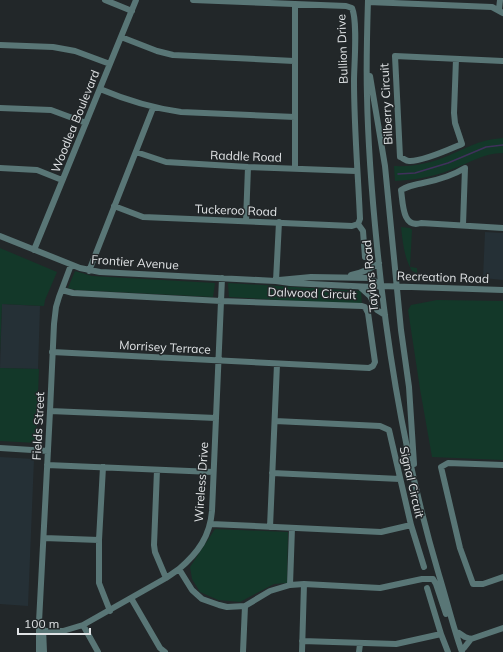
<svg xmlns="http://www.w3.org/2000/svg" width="503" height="652" font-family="Mulish,sans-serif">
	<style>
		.built { fill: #253036 }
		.green { fill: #133829 }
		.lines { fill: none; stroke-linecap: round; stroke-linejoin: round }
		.stream { stroke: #40315c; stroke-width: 1.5 }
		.minor { stroke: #597676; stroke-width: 6 }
		.labels { text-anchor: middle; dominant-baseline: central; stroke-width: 3; stroke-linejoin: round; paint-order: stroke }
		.street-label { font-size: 12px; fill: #e0e3e5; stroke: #222729 }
	</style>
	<rect width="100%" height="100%" fill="#222729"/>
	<path class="built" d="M 485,232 L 503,233 L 503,280 L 483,278 Z
		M 2,304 L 40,306 L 38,369 L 0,368 Z
		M 0,457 L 34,459 L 28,606 L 0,604 Z"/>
	<path class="green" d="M 503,138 L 503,153 C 483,153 468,164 450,170 C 433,177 414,180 395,181 L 394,166 C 413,167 432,163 450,155 C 471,146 479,140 503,138 Z
		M 401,227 L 410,228 L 412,230 L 410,267 L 417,268 L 417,273 L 412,271 C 404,257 403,244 401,227 Z
		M 0,248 L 57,272 L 45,300 L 44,306 L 2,304 L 0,353 Z
		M 75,271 L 92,276 L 215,283 L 213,297 L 76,290 L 68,288 Z
		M 228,283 L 361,291 L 362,305 L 229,297 Z
		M 437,300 L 503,301 L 503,460 L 432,457 L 420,389 L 408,310 L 411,305 Z
		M 0,368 L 39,369 L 36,443 L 0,441 Z
		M 215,529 L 288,532 L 287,583 L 274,584 L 240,602 L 218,600 L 200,592 L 192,579 L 190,567 Z"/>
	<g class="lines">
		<path class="stream" d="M 398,174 L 415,173 L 448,163 L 486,147 L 503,145"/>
		<path class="minor" d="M 105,0 L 132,11
			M 193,0 L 346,6 L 352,8 C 358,22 354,65 354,81 C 354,127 358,173 360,219 L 358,224
			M 368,0 C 367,32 366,64 367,96 C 368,146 372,196 377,246 C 388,358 407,468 439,575 C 447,601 453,627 462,652
			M 368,2 L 492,7 L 503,13
			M 499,9 L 500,0
			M 121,37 L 157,51 L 173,55 L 294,61
			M 0,45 L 53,47 L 75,51 L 110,64
			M 456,59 L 454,113 L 455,123 L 462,144 C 450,149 422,162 409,161 C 406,161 403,158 400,157 L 395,56 L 503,61
			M 370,76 L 385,166 L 401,330 L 409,387 L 414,464
			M 100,89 C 126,100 152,108 181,112 L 295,117
			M 0,108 L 51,110 L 86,123
			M 136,152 L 166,162 L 248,167 L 356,171
			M 0,168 L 37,170 L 62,180
			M 295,168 L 295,4
			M 114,206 L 143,217 L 352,226 L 358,224
			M 246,221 L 248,167
			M 358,224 L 363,231 L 365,257
			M 463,225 L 465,168 C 452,176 438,180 423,183 C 414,185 410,185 401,190 C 403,202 402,229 421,223 L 503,228
			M 0,236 L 80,268 L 100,272 L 276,281 L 290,283 L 372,287 L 381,286 L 503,290
			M 34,250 L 136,0
			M 89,271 L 153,108
			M 351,275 C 362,273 370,269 379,263
			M 279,280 L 311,277 L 371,278 L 381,286
			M 276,281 L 279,222
			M 360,287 L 370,296 L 377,310 L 385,315
			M 52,352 L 369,368 L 373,366 L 375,362 L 368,313 L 365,307 L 362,306 L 221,301 L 73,293 L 62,290
			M 50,411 L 216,418
			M 0,448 L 48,451
			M 47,465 L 213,472
			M 503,465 L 448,463 L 441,467 L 460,548 L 473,584 L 483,584 L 503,577
			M 103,467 L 99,540 L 99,583 L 110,611
			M 157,470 L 154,545 L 155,552 L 166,578
			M 272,473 L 400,479
			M 211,524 L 381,532 L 411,525 L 389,430 L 380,426 L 275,421
			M 411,525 L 424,567
			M 270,527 L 277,364
			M 44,538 L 99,540
			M 179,569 L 192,590 L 202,599 L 219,605 L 227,607 L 245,606 L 270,591 L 290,585 L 304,584 L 380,588 L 422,579 L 433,579 L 436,584 L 446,614
			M 290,585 L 292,528
			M 427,588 L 441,634
			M 131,598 L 160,648 L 165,652
			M 83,625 L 98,652
			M 43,628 L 44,652
			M 39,631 L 63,631 L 83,625 L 166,578 L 179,569 C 198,553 210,536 212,511 L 222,278
			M 459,633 L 465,637 L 471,639
			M 471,639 L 503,628
			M 302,641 L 396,644 L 441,634 L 448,652
			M 464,648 L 471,639
			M 39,652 L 39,622 L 50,411 L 54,324 L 56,307 L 59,297 L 71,265
			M 243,652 L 245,606
			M 302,652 L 304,584
			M 359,652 L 360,644"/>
	</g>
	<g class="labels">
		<g class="street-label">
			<text transform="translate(342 49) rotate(-92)">Bullion Drive</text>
			<text transform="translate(386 104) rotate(-93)">Bilberry Circuit</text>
			<text transform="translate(75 121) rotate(-68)">Woodlea Boulevard</text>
			<text transform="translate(246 156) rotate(2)">Raddle Road</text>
			<text transform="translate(236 210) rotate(2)">Tuckeroo Road</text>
			<text transform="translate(135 262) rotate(4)">Frontier Avenue</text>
			<text transform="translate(370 276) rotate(-96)">Taylors Road</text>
			<text transform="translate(443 277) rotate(2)">Recreation Road</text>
			<text transform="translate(312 293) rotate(2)">Dalwood Circuit</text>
			<text transform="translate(165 347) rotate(3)">Morrisey Terrace</text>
			<text transform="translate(38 426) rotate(-87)">Fields Street</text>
			<text transform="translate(201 482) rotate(-86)">Wireless Drive</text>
			<text transform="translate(412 482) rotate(77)">Signal Circuit</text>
		</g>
	</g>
	<path d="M18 628v6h72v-6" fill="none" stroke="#e0e3e5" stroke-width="2"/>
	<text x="24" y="628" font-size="12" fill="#e0e3e5" stroke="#222729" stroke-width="3" paint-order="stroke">100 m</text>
</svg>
